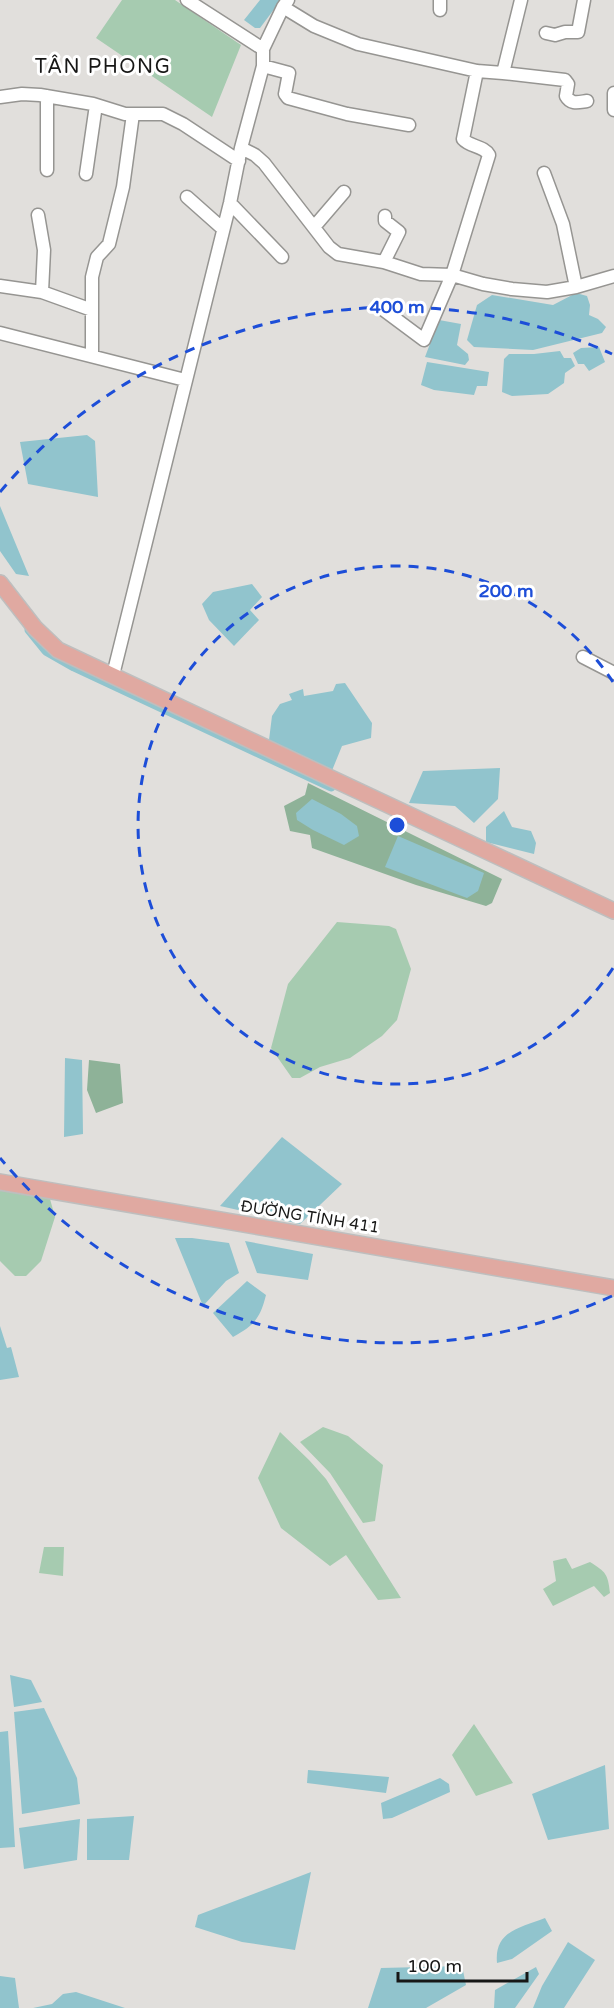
<svg xmlns="http://www.w3.org/2000/svg" width="614" height="2008" font-family="'Varela Round',sans-serif">
	<style>
		.green { fill: #a6cbb0 }
		.forest { fill: #8eb298 }
		.water { fill: #91c4cd }
		.lines { fill: none; stroke-linecap: round; stroke-linejoin: round }
		.canal { stroke: #91c4cd; stroke-width: 9 }
		.minor-casing { stroke: #969592; stroke-width: 15 }
		.major-casing { stroke: #bebebe; stroke-width: 18 }
		.minor { stroke: #fff; stroke-width: 12 }
		.major { stroke: #e0a9a1; stroke-width: 15 }
		.ring { fill: none; stroke: #1d4ed8; stroke-width: 3; stroke-dasharray: 10 8 }
		.labels { text-anchor: middle; dominant-baseline: central; stroke-width: 6; stroke-linejoin: round; paint-order: stroke }
		.street-label { font-size: 16px; fill: #171716; stroke: #fff }
		.quarter-label { font-size: 20px; letter-spacing: 1.5px; fill: #171716; stroke: #fff }
		.centre { fill: #1d4ed8; stroke: #fff; stroke-width: 3 }
		.ring-label { font-size: 18px; text-anchor: middle; font-weight: bold; fill: #1d4ed8; stroke: #fff; stroke-width: 6; stroke-linejoin: round; paint-order: stroke }
	</style>
	<rect width="100%" height="100%" fill="#e1dfdc"/>
	<path class="green" d="M 122,0 L 175,0 L 241,45 L 212,117 L 96,38 Z
		M 337,922 L 389,926 L 396,929 L 411,969 L 397,1020 L 382,1036 L 350,1058 L 320,1067 L 300,1078 L 292,1078 L 271,1048 L 288,984 Z
		M 0,1189 L 50,1199 L 55,1217 L 41,1261 L 26,1276 L 15,1276 L 0,1261 Z
		M 323,1427 L 348,1436 L 383,1465 L 375,1521 L 363,1523 L 330,1473 L 300,1442 Z
		M 280,1432 L 309,1460 L 326,1479 L 401,1598 L 378,1600 L 346,1555 L 330,1566 L 281,1528 L 258,1478 Z
		M 44,1547 L 64,1547 L 63,1576 L 39,1573 Z
		M 566,1558 L 572,1569 L 590,1562 C 606,1572 608,1574 610,1593 L 604,1597 L 594,1586 L 553,1606 L 543,1589 L 556,1581 L 553,1561 Z
		M 474,1724 L 513,1783 L 476,1796 L 452,1755 Z"/>
	<path class="forest" d="M 308,783 L 502,879 L 492,903 L 486,906 L 416,885 L 312,848 L 310,835 L 290,831 L 284,806 L 305,795 Z
		M 89,1060 L 120,1064 L 123,1103 L 96,1113 L 87,1090 Z"/>
	<path class="water" d="M 260,0 L 281,0 L 260,28 L 255,28 L 244,20 Z
		M 576,293 L 587,296 L 590,305 L 589,315 L 598,319 L 606,327 L 602,333 L 533,350 L 474,347 L 467,340 L 477,305 L 492,295 L 553,305 Z
		M 439,320 L 461,324 L 457,345 L 468,354 L 469,360 L 465,365 L 425,357 Z
		M 599,347 L 605,362 L 589,371 L 584,364 L 578,364 L 573,353 L 581,348 Z
		M 560,351 L 564,358 L 571,358 L 575,366 L 565,373 L 564,383 L 548,394 L 512,396 L 502,392 L 504,359 L 509,354 L 534,354 Z
		M 427,362 L 489,372 L 487,386 L 477,386 L 474,395 L 434,390 L 421,385 Z
		M 87,435 L 95,441 L 98,497 L 28,484 L 20,442 Z
		M 0,506 L 29,576 L 16,574 L 0,551 Z
		M 252,584 L 262,597 L 250,610 L 259,620 L 234,646 L 209,620 L 202,604 L 213,592 Z
		M 345,683 L 372,723 L 371,738 L 342,746 L 331,773 L 269,740 L 272,716 L 280,704 L 292,700 L 289,694 L 303,689 L 304,696 L 333,691 L 336,684 Z
		M 500,768 L 498,799 L 474,823 L 455,806 L 409,803 L 423,771 Z
		M 312,799 L 341,814 L 357,826 L 359,836 L 344,845 L 313,830 L 297,820 L 296,813 Z
		M 504,811 L 512,827 L 531,831 L 536,843 L 534,854 L 486,842 L 486,827 Z
		M 398,836 L 484,873 L 478,891 L 467,898 L 385,867 Z
		M 65,1058 L 82,1060 L 83,1134 L 64,1137 Z
		M 282,1137 L 342,1184 L 300,1224 L 220,1206 Z
		M 175,1238 L 192,1238 L 229,1243 L 239,1273 L 226,1281 L 203,1306 Z
		M 245,1241 L 313,1254 L 308,1280 L 257,1273 Z
		M 247,1281 L 266,1295 C 260,1319 254,1325 233,1337 L 213,1313 Z
		M 0,1326 L 7,1348 L 11,1347 L 19,1377 L 0,1380 Z
		M 10,1675 L 31,1680 L 42,1702 L 14,1707 Z
		M 44,1708 L 77,1778 L 80,1804 L 22,1814 L 14,1712 Z
		M 8,1731 L 15,1847 L 0,1848 L 0,1732 Z
		M 605,1765 L 609,1829 L 548,1840 L 532,1794 Z
		M 308,1770 L 389,1777 L 386,1793 L 307,1783 Z
		M 440,1778 L 449,1784 L 450,1792 L 392,1818 L 383,1819 L 381,1803 Z
		M 134,1816 L 129,1860 L 87,1860 L 87,1819 Z
		M 80,1819 L 77,1860 L 24,1869 L 19,1828 Z
		M 311,1872 L 295,1950 L 242,1942 L 195,1927 L 198,1915 Z
		M 545,1918 L 552,1931 L 512,1959 L 497,1963 C 494,1931 520,1928 545,1918 Z
		M 568,1942 L 595,1960 L 564,2008 L 533,2008 L 542,1986 Z
		M 462,1966 L 466,1985 L 426,2008 L 368,2008 L 381,1968 Z
		M 536,1967 L 539,1974 L 515,2008 L 494,2008 L 495,1990 Z
		M 0,1976 L 15,1978 L 19,2008 L 0,2008 Z
		M 76,1992 L 125,2008 L 33,2008 L 52,2004 L 63,1994 Z"/>
	<g class="lines">
		<path class="canal" d="M 29,630 L 46,651 L 74,667 L 331,787"/>
		<g class="minor-casing">
			<path id="minor" d="M 187,0 L 263,49
				M 283,7 L 314,26 L 358,44 L 477,71 L 503,73 L 521,0
				M 440,10 L 440,0
				M 546,33 L 555,35 L 565,32 L 578,32 L 584,0
				M 263,66 L 289,73 L 285,94 L 288,98 L 347,114 L 409,125
				M 503,73 L 565,80 L 568,84 L 566,96 C 571,105 579,102 587,101
				M 614,93 L 614,110
				M 47,96 L 47,170
				M 0,97 L 22,94 L 40,95 L 93,104 L 125,114 L 163,114 L 183,124 L 239,161
				M 241,148 L 255,155 L 264,163 L 329,247 L 338,254 L 384,262 L 421,274 L 452,275 L 483,284 L 512,289 L 547,292 L 576,287 L 614,276
				M 544,173 L 563,224 L 576,287
				M 86,174 L 96,105
				M 187,197 L 223,229
				M 230,203 L 282,257
				M 38,215 L 44,250 L 42,292
				M 314,227 L 344,192
				M 384,262 L 399,232 L 385,221 L 385,216
				M 0,286 L 42,292 L 92,310
				M 381,308 L 424,340 L 452,275 L 489,155 C 484,146 470,147 463,139 L 477,71
				M 0,333 L 185,380
				M 92,355 L 92,277 L 97,257 L 109,244 L 123,187 L 133,114
				M 583,657 L 614,673
				M 113,675 L 230,203 L 241,148 L 263,66 L 263,49 L 283,7 L 288,0"/>
		</g>
		<g class="major-casing">
			<path id="major" d="M 0,583 L 35,628 L 58,650 L 614,911
				M 0,1182 L 614,1288"/>
		</g>
		<use href="#minor" class="minor"/>
		<use href="#major" class="major"/>
	</g>
	<g class="ring">
		<path d="M613 968A259 259 0 1 1 613 682"/>
		<path d="M612 1296A518 518 0 0 1 0 1158M0 492A518 518 0 0 1 612 354"/>
	</g>
	<g class="labels">
		<g class="street-label">
			<text transform="translate(310 1217) rotate(9)">ĐƯỜNG TỈNH 411</text>
		</g>
		<g class="quarter-label">
			<text x="103" y="67">TÂN PHONG</text>
		</g>
	</g>
	<circle cx="397" cy="825" r="9" class="centre"/>
	<g class="ring-label">
		<text x="397" y="313">400 m</text>
		<text x="506" y="597">200 m</text>
	</g>
	<path d="M398 1972v9h129v-9" fill="none" stroke="#171716" stroke-width="3"/>
	<text x="407" y="1972" font-size="18" fill="#171716" stroke="#ffffff" stroke-width="4.5" paint-order="stroke">100 m</text>
</svg>
